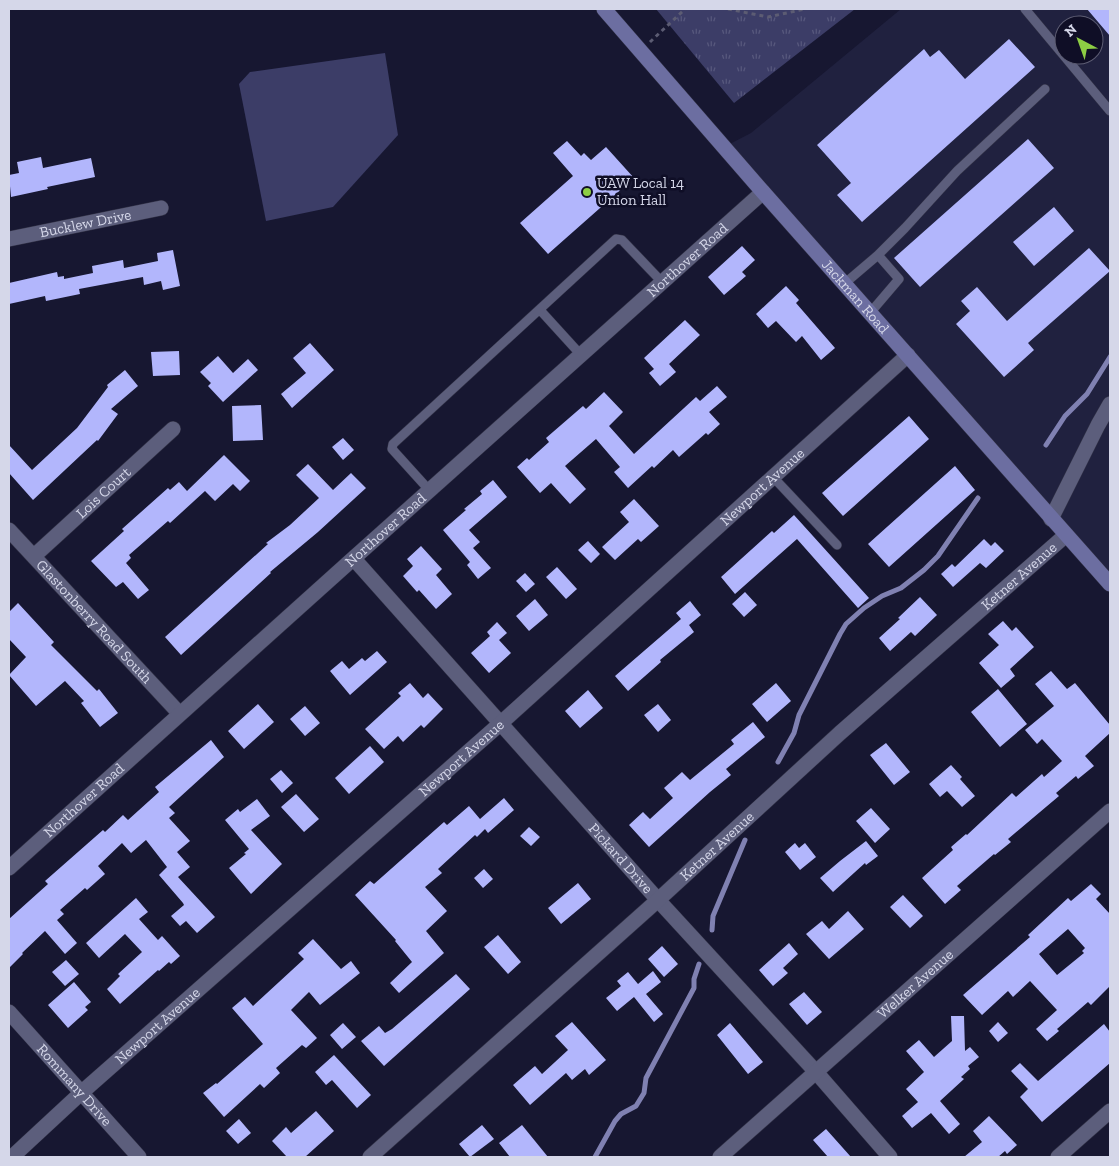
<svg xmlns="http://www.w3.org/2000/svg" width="1119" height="1166" font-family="'Zilla Slab',serif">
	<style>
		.built { fill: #20213f; fill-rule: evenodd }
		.grass { fill: url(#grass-tufts) }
		.pitch { fill: #3c3d67 }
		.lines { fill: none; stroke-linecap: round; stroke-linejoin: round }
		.stream { stroke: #8081b2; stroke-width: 5 }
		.building { fill: #b2b6fc; fill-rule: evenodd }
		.lane-casing { stroke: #323246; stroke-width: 10 }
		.street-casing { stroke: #323246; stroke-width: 16 }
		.secondary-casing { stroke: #323246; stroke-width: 16 }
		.path { stroke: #5c5c73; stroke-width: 3; stroke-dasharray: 4 4; stroke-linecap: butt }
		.lane { stroke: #5c5e7c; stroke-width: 9 }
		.street { stroke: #5c5e7c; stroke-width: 15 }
		.secondary { stroke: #6c6ea1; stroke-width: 15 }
		.poi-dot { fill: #8dce44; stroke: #0f0e26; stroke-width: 2 }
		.labels { text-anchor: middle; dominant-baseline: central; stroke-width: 5; stroke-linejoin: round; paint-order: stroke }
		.poi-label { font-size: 15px; fill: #d5d7e9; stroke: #0f0e26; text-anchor: start }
		.street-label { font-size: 15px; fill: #d5d7e9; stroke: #0f0e26 }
	</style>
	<defs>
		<pattern id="grass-tufts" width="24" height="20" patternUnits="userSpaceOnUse" patternTransform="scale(1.25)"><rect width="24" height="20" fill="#3c3d67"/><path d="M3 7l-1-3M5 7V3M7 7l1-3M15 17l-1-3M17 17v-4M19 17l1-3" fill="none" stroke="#57587d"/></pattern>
	</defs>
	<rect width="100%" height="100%" fill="#171731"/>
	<path class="built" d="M 901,9 L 1110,9 L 1110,582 L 724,147 L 751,133 ZM 1064,25 L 1094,25 L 1094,55 L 1064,55 Z"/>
	<path class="grass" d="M 656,9 L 855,9 L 734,103 Z"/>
	<path class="pitch" d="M 385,53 L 398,135 L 333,207 L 266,221 L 239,84 L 250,72 Z"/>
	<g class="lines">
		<path class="stream" d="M 1046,445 L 1065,416 L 1087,394 L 1110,357
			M 778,762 L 794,733 L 799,715 L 840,634 L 846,624 L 864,608 L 882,596 L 901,588 L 924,570 L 938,556 L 978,498
			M 712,930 L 713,916 L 745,840
			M 595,1157 L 615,1121 L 621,1114 L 636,1106 L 644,1093 L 646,1078 L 694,988 L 694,979 L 699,964"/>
	</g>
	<path class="building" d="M 1087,9 L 1110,9 L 1110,36 Z
		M 1009,39 L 1035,67 L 862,222 L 837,195 L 851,183 L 817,145 L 924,49 L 930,57 L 939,50 L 965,79 Z
		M 1028,139 L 1054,168 L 920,287 L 894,258 Z
		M 567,141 L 581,156 L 584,153 L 591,160 L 606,147 L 634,178 L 548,254 L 520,223 L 573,176 L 553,153 Z
		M 41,157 L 43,168 L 91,158 L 95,177 L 47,187 L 48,189 L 11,197 L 9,175 L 19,173 L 17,162 Z
		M 1054,207 L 1074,231 L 1034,266 L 1013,242 Z
		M 742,246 L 755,260 L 742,272 L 746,276 L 724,295 L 708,277 Z
		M 1089,248 L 1110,271 L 1028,343 L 1034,350 L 1004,377 L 956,324 L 970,311 L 961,301 L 977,287 L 1007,321 Z
		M 173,250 L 180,286 L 163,290 L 161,281 L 144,285 L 143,277 L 79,289 L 80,294 L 46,301 L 45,296 L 9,304 L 9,283 L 57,272 L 58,277 L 64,276 L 64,279 L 93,273 L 92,266 L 123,260 L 124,268 L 158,261 L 157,253 Z
		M 786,286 L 799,300 L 796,303 L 835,348 L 821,360 L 802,336 L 796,342 L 776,321 L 768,328 L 756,314 Z
		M 685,320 L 700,335 L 669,364 L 676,372 L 660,386 L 649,373 L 654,369 L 644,358 Z
		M 310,343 L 334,370 L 292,408 L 281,394 L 306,373 L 293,358 Z
		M 179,351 L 180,375 L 153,376 L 151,352 Z
		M 218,356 L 233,373 L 248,359 L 258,370 L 223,402 L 208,386 L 211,383 L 200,372 Z
		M 125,370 L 138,386 L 111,409 L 118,414 L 98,441 L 97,440 L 33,500 L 9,473 L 9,445 L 32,470 L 77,428 L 108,387 L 107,385 Z
		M 717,386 L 727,397 L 709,412 L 720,424 L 708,435 L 706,433 L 679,457 L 673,450 L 654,468 L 652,466 L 628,488 L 614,472 L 620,467 L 596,439 L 565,466 L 586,489 L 570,504 L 551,483 L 540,493 L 517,467 L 527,458 L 529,460 L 549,442 L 546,438 L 583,406 L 586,409 L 604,392 L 623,412 L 609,426 L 634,454 L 696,397 L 700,401 Z
		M 261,405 L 263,440 L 233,441 L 232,406 Z
		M 909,416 L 929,439 L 843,516 L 822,493 Z
		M 343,438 L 354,450 L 343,460 L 332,447 Z
		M 224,455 L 250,481 L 240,491 L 233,484 L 215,501 L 205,491 L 170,523 L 168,521 L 129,555 L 131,558 L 126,563 L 149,590 L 138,599 L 123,582 L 116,587 L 91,561 L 124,531 L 122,529 L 168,488 L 170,490 L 179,482 L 187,491 Z
		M 308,464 L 333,490 L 351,473 L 366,488 L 318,532 L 270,572 L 271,573 L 181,655 L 165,637 L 268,544 L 266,543 L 290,525 L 319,498 L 296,475 Z
		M 955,466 L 975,490 L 889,567 L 868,544 Z
		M 493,480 L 507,497 L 469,530 L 480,542 L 473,548 L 491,568 L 478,579 L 467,565 L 470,562 L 443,530 L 466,510 L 464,509 L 482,494 L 480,491 Z
		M 634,499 L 659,526 L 641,542 L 638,539 L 615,560 L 602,547 L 629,522 L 620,512 Z
		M 794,515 L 869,598 L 858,608 L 797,539 L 735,594 L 721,577 L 772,531 L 774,533 Z
		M 984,539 L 991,546 L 995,542 L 1004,551 L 986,568 L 980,563 L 953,587 L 941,574 L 952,564 L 955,567 Z
		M 588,541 L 600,554 L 591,563 L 578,550 Z
		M 421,546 L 442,569 L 436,575 L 452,594 L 436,609 L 419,590 L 417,592 L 403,576 L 413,566 L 407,559 Z
		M 557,567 L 577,589 L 566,599 L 546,577 Z
		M 525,573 L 535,584 L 526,592 L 516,581 Z
		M 745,592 L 757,605 L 744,617 L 732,604 Z
		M 920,597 L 937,615 L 915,636 L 911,632 L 890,651 L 879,638 L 900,619 L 898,618 Z
		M 535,599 L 548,615 L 529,631 L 516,616 Z
		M 690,601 L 701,615 L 689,625 L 694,632 L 660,660 L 661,662 L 628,691 L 615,676 L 681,619 L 676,613 Z
		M 18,603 L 54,642 L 51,645 L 97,691 L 99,689 L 118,713 L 100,727 L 81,703 L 84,701 L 65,681 L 36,706 L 9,675 L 26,657 L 9,639 L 9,612 Z
		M 1003,621 L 1012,631 L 1016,627 L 1034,647 L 1010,669 L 1015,676 L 1001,688 L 979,663 L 999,645 L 988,634 Z
		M 497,622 L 507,633 L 499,640 L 511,653 L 489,673 L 471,653 L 490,636 L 487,632 Z
		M 377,651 L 387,662 L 350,695 L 330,671 L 342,661 L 349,669 L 362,658 L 365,661 Z
		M 1051,671 L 1067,689 L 1075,683 L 1110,725 L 1110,733 L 1085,756 L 1094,766 L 1078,779 L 1076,776 L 1056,793 L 1059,796 L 1008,839 L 1011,842 L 995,855 L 994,854 L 957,886 L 961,890 L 945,904 L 922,878 L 953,850 L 951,847 L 966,834 L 967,835 L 1012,793 L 1016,797 L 1042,774 L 1044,777 L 1062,761 L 1042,739 L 1037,744 L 1025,730 L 1054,706 L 1035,684 Z
		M 410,683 L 423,698 L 428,693 L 443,709 L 424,728 L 421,725 L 403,742 L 398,736 L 384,749 L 365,729 L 401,696 L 398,693 Z
		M 776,683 L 791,701 L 767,722 L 752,704 Z
		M 998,689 L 1027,724 L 1000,747 L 971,712 Z
		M 588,690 L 603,708 L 580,728 L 565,711 Z
		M 258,704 L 274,722 L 244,749 L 228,731 Z
		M 658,704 L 671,720 L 658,732 L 644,715 Z
		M 305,706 L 320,723 L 305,736 L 290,719 Z
		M 753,722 L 765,737 L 726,769 L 731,775 L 710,792 L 649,847 L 629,825 L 643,812 L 650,819 L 673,798 L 664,788 L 682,772 L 690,780 L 734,744 L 731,740 Z
		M 211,740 L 224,757 L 169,807 L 175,813 L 169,818 L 190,841 L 177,852 L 190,867 L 178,877 L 215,917 L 197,933 L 186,921 L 180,926 L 171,916 L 184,905 L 183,903 L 159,875 L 167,867 L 146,840 L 131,853 L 122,843 L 98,866 L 105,874 L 87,890 L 85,888 L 60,910 L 64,914 L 57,920 L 77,943 L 65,954 L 45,931 L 22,953 L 23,954 L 9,968 L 9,919 L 48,884 L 45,881 L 103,830 L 105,832 L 123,815 L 128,820 L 159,792 L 155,787 Z
		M 886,743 L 910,772 L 894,785 L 870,755 Z
		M 370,746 L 384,762 L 349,794 L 335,778 Z
		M 951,765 L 962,777 L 960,779 L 975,796 L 962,807 L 947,791 L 940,797 L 929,784 Z
		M 281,770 L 293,783 L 282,793 L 270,779 Z
		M 296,794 L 319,819 L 304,832 L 281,807 Z
		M 504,798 L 514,810 L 488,833 L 485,829 L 477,837 L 475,835 L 438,869 L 442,873 L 425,887 L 447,911 L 426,931 L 444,953 L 399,993 L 390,983 L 412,962 L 395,941 L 396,940 L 355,895 L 370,881 L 374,884 L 444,822 L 447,825 L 469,806 L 480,819 Z
		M 257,799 L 270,816 L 251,830 L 282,864 L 251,894 L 229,868 L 246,854 L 244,853 L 249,849 L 225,820 L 238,809 L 240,812 Z
		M 871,808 L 890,829 L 875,843 L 856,821 Z
		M 529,827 L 540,837 L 531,846 L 520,836 Z
		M 866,841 L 878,856 L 866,865 L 865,863 L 833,892 L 820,878 L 840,861 Z
		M 795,843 L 799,848 L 805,843 L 816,857 L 800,870 L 785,852 Z
		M 484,869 L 493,879 L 483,888 L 474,878 Z
		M 578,883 L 591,899 L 561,924 L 548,908 Z
		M 1091,884 L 1101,894 L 1096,899 L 1110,914 L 1110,986 L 1091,1005 L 1088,1002 L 1057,1029 L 1059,1031 L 1047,1041 L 1036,1029 L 1057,1010 L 1030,981 L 1013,997 L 1008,991 L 982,1015 L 963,995 L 1030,937 L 1028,935 L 1068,898 L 1071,901 ZM 1068,929 L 1085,948 L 1082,951 L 1084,953 L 1057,975 L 1039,954 Z
		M 903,895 L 923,916 L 910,928 L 890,907 Z
		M 136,898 L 148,912 L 139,919 L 158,940 L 162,936 L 180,956 L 171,964 L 169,962 L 159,971 L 158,970 L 120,1004 L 107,989 L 120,976 L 118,974 L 142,952 L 125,934 L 99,958 L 86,943 Z
		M 848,911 L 864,929 L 829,959 L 806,934 L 822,921 L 829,929 Z
		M 498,935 L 521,962 L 508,974 L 484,947 Z
		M 313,939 L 341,969 L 351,961 L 360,973 L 320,1005 L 309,992 L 291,1010 L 317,1038 L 306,1048 L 302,1045 L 276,1068 L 280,1073 L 264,1088 L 260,1084 L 224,1117 L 203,1093 L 216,1083 L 217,1084 L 263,1044 L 232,1008 L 245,997 L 253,1006 L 304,959 L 298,953 Z
		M 789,943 L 798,954 L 783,968 L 788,973 L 773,986 L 759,970 Z
		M 662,946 L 678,964 L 664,977 L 648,959 Z
		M 66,960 L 79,974 L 65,986 L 52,972 Z
		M 653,971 L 661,982 L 646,994 L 663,1014 L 654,1022 L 634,997 L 617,1011 L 606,998 L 621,986 L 617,981 L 628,972 L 638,984 Z
		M 456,974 L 470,989 L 384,1066 L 361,1041 L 379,1026 L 385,1033 L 392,1029 Z
		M 74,982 L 91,1002 L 85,1007 L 88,1010 L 68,1028 L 48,1005 Z
		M 804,992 L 822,1012 L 807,1025 L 789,1004 Z
		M 951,1016 L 964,1016 L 965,1051 L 970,1047 L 979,1057 L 968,1066 L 970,1069 L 961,1077 L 964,1079 L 940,1101 L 960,1124 L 949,1134 L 931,1113 L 912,1128 L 902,1116 L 918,1102 L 906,1089 L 924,1072 L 906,1051 L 919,1040 L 934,1057 L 952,1041 Z
		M 572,1022 L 606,1060 L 589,1075 L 585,1069 L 572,1080 L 566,1073 L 530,1105 L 513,1085 L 535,1066 L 542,1074 L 568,1050 L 555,1036 Z
		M 998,1022 L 1008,1033 L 998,1042 L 989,1031 Z
		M 343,1023 L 356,1037 L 342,1049 L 330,1035 Z
		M 730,1023 L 763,1062 L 748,1074 L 717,1035 Z
		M 1104,1024 L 1110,1032 L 1110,1063 L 1042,1122 L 1020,1097 L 1028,1089 L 1011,1071 L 1020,1063 L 1038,1081 Z
		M 334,1055 L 371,1095 L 357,1108 L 332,1080 L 326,1085 L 315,1072 Z
		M 316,1111 L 334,1131 L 305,1157 L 287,1157 L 272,1141 L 286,1127 L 291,1133 Z
		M 989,1116 L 1017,1145 L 1007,1154 L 1005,1151 L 998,1157 L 964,1157 L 982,1142 L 973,1131 Z
		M 239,1119 L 251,1133 L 238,1144 L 226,1131 Z
		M 482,1125 L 494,1139 L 470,1157 L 459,1144 Z
		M 522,1125 L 548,1157 L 510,1157 L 499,1143 Z
		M 826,1129 L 851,1157 L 828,1157 L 813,1140 Z"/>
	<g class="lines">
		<g class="lane-casing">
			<path id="lane" d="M 1025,9 L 1110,111
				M 878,255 L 905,228 L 957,171 L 1045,89
				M 844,284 L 878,255 L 899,279 L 870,313
				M 540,310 L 581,355
				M 773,477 L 837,545
				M 430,491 L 392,449 L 393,444 L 616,239 L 622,240 L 662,282"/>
		</g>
		<g class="street-casing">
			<g id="street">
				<path id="s1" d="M 9,239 L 161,208"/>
				<path d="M 1051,519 L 1098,425 L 1110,404"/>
				<path id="s2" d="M 9,530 L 179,713"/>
				<path id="s3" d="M 34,556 L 173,429"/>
				<path id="s4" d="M 354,559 L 658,900 L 816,1072 L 890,1157"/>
				<path id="s5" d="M 9,868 C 259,641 512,418 763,192"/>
				<path id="s6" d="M 9,1012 L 139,1157"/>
				<path id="s7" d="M 12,1157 L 81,1093 L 501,723 L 908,355"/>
				<path id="s8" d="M 370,1157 L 658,900 L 840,733 L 1066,535"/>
				<path id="s9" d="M 720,1157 L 1110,811"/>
				<path d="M 1058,1157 L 1110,1111"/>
			</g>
		</g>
		<g class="secondary-casing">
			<g id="secondary">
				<path id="s10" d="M 604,9 L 763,192 L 1110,584"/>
			</g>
		</g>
		<path class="path" d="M 728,9 L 768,17 L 805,9
			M 650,42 L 685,9"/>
		<use href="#lane" class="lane"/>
		<use href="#street" class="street"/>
		<use href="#secondary" class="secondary"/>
	</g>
	<circle class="poi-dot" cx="587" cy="192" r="5"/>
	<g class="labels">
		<g class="poi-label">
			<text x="597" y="183">UAW Local 14<tspan x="597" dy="17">Union Hall</tspan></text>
		</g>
		<g class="street-label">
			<text stroke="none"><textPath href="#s1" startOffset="78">Bucklew Drive</textPath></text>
			<text stroke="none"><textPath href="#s5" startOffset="911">Northover Road</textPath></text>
			<text stroke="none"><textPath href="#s10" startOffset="382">Jackman Road</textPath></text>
			<text stroke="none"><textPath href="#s7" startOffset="1006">Newport Avenue</textPath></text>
			<text stroke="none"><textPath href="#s3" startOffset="94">Lois Court</textPath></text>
			<text stroke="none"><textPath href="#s5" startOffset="506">Northover Road</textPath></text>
			<text stroke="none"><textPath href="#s8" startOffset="871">Ketner Avenue</textPath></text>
			<text stroke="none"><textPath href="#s2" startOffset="125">Glastonberry Road South</textPath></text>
			<text stroke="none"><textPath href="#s7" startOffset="601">Newport Avenue</textPath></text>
			<text stroke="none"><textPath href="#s5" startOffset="101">Northover Road</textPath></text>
			<text stroke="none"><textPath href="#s8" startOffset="466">Ketner Avenue</textPath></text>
			<text stroke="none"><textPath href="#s4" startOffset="401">Pickard Drive</textPath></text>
			<text stroke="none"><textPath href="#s9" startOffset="261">Welker Avenue</textPath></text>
			<text stroke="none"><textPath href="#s7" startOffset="196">Newport Avenue</textPath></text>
			<text stroke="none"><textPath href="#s6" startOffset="98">Rommany Drive</textPath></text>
		</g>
	</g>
	<rect width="1119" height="1166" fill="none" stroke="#d5d7e9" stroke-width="20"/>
	<g transform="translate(1079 40) rotate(319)"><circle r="24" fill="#0f0e26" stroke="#5e5e74"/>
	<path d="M0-4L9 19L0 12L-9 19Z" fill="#8dce44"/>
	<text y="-8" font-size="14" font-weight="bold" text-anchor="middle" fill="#d5d7e9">N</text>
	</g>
</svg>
